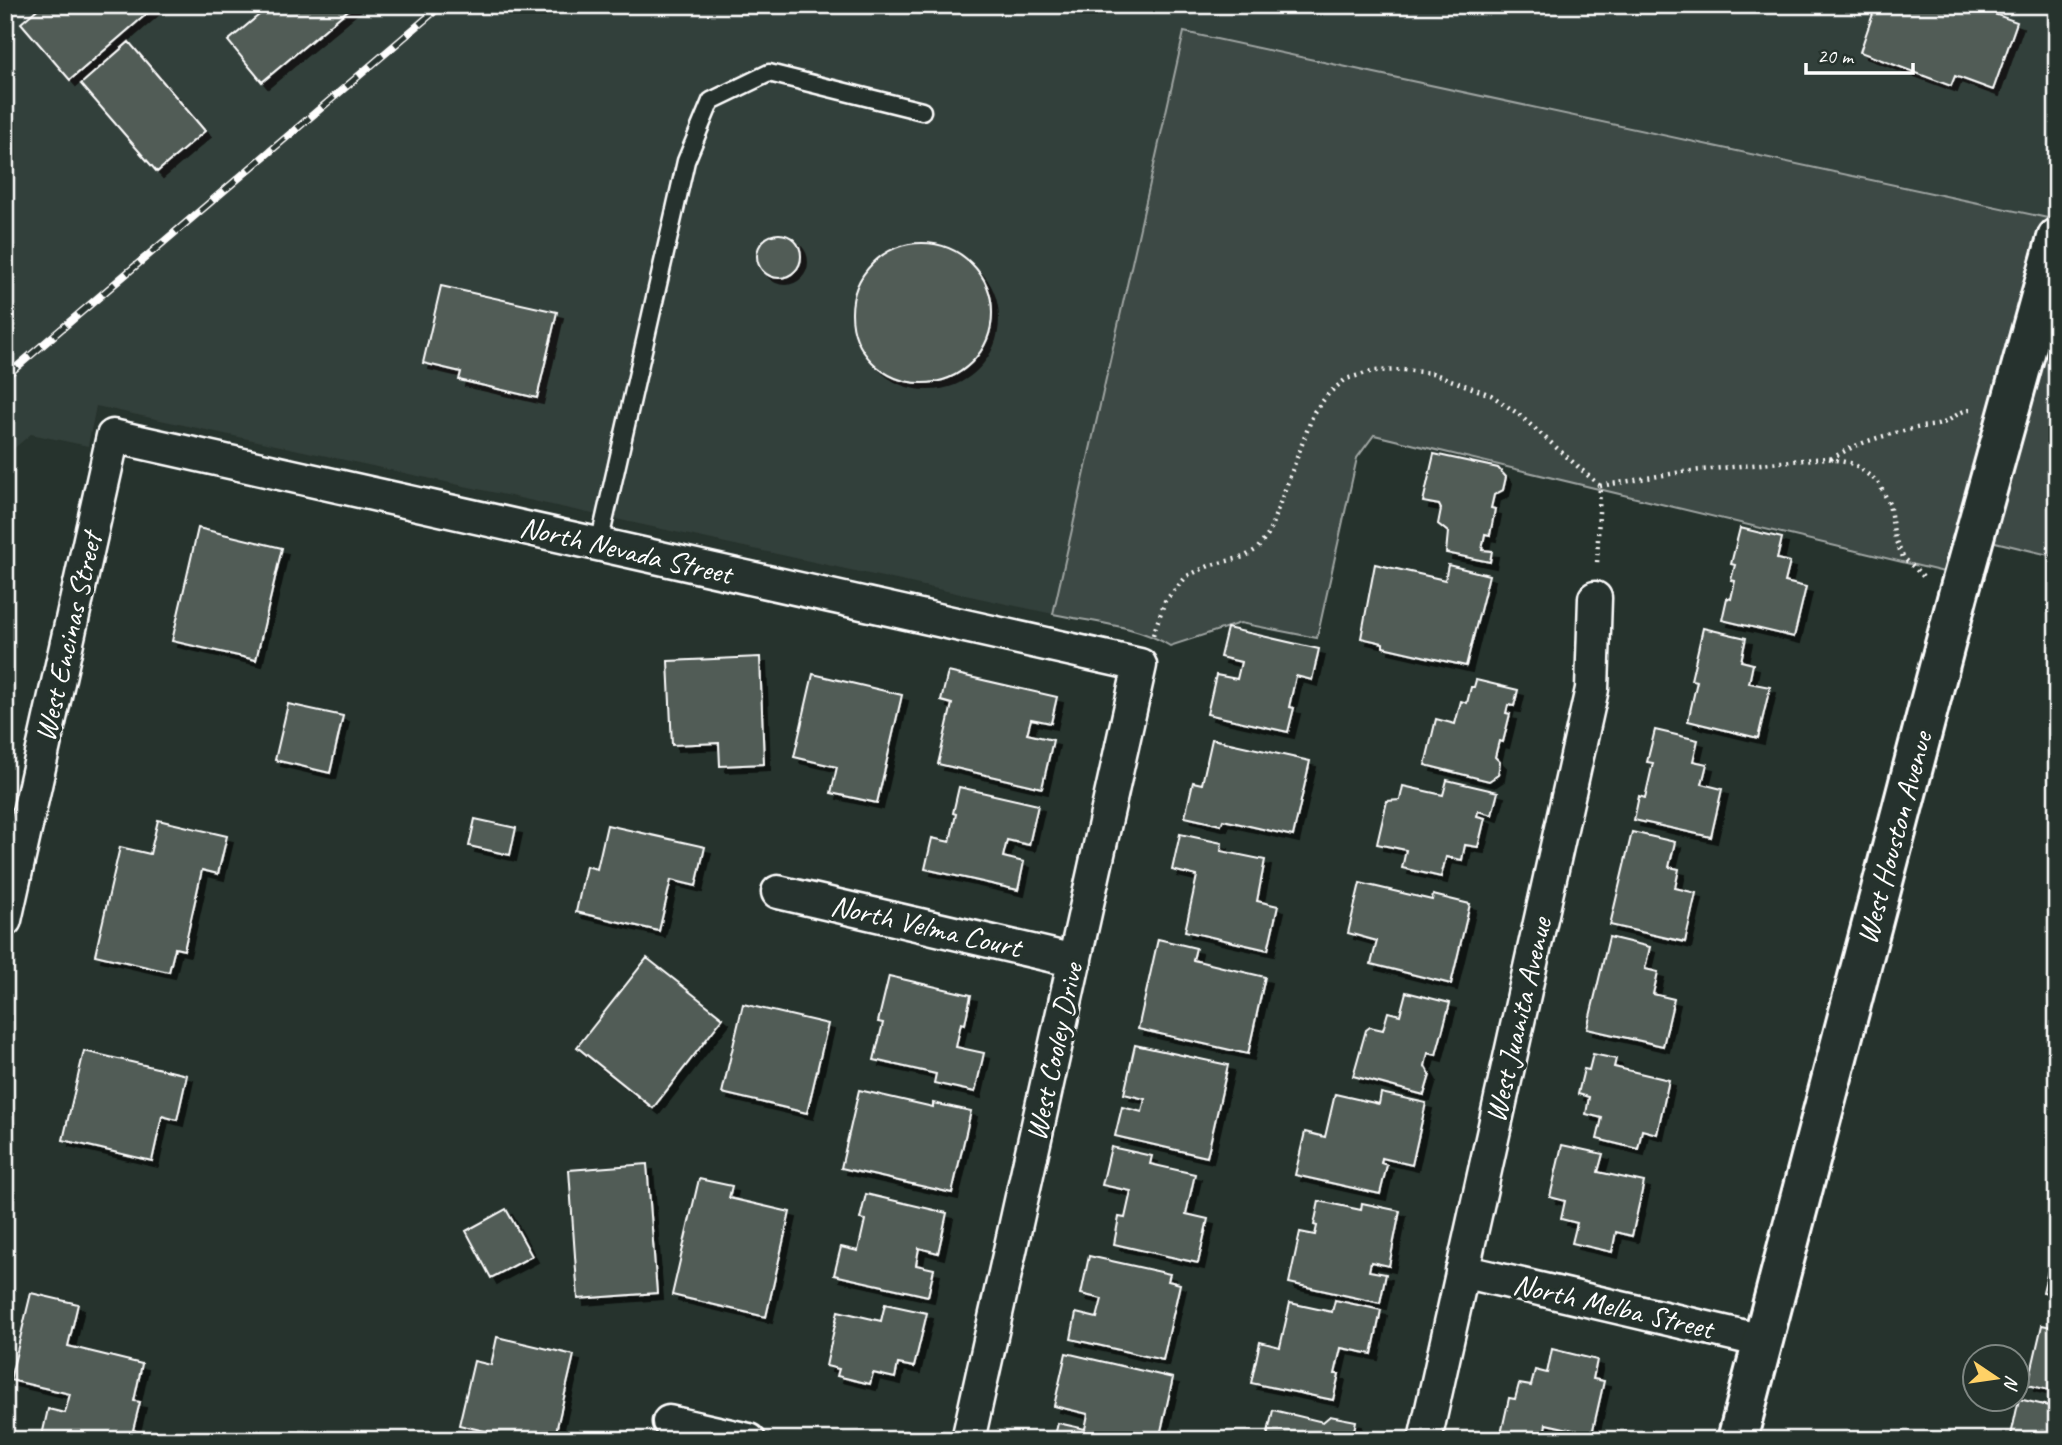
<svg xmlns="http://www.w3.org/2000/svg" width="2062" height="1445" font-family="Caveat,sans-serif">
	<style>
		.built { fill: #333f3a }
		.green { fill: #3e4944; stroke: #9ea4a2; stroke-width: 2 }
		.building { fill: #515c57; stroke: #fff; stroke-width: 2; filter: url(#shadow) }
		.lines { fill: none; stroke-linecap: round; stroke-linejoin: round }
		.service-casing { stroke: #fff; stroke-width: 21 }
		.minor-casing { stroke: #fff; stroke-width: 37 }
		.tertiary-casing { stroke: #fff; stroke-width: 44 }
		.path { stroke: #fff; stroke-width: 4.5; stroke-dasharray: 2 5; stroke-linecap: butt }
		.service { stroke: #26332d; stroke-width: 16 }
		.minor { stroke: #26332d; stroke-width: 32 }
		.tertiary { stroke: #26332d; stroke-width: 38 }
		.rail-casing { stroke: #fff; stroke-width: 8 }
		.rail { stroke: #26332d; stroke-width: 5; stroke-dasharray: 16; stroke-linecap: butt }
		.labels { text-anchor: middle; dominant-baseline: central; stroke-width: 7; stroke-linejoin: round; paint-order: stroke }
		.street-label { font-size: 30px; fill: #fff; stroke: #26332d }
	</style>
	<defs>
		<filter id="shadow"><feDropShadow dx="6" dy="6" stdDeviation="0" flood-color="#0009"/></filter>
	</defs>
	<rect width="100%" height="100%" fill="#26332d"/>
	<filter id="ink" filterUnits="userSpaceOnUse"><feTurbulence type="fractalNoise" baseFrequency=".0143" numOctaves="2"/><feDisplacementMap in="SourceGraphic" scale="14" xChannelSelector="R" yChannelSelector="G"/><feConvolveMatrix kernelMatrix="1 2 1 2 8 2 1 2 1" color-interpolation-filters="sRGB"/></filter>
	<g filter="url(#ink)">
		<path class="built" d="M 5,5 L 2057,5 L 2057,220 L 1184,33 L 1053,614 L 96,406 L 88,446 L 31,434 L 5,456 Z"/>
		<path class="green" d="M 1184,32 L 2057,220 L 2057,557 L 1954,532 L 1944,572 L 1374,435 L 1357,458 L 1317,638 L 1240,623 L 1170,646 C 1137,625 1091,622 1053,614 Z"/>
		<path class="building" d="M 42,5 L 157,5 L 70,80 L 21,23 Z
			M 271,5 L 354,5 L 262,82 L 228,41 Z
			M 1876,5 L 1997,5 L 1994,14 L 2017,22 L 1993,90 L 1955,76 L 1951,86 L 1860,52 Z
			M 129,42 L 205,131 L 157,172 L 81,84 Z
			M757 256a22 22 0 1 1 44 0a22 22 0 1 1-44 0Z
			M852 313a70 70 0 1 1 140 0a70 70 0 1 1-140 0Z
			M 441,286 L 557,312 L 537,398 L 459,380 L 461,372 L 423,363 Z
			M 1434,454 L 1498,468 L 1506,477 L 1503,490 L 1494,495 L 1491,508 L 1495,509 L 1490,535 L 1485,534 L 1482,550 L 1492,551 L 1490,562 L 1446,553 L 1448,532 L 1438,524 L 1441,509 L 1439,505 L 1423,502 Z
			M 198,528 L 282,548 L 256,660 L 172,641 Z
			M 1740,528 L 1782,538 L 1777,559 L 1790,562 L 1785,582 L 1806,587 L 1794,637 L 1722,620 L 1727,598 L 1731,599 L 1735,581 L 1731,580 L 1735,565 L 1731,564 Z
			M 1375,564 L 1445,580 L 1448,565 L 1489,575 L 1466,666 L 1383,647 L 1383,643 L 1361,638 Z
			M 1227,628 L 1319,649 L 1312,680 L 1296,676 L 1289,707 L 1294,708 L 1288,732 L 1207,714 L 1216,675 L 1237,679 L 1241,662 L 1220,657 Z
			M 1703,628 L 1746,638 L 1741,661 L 1753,664 L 1749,683 L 1770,687 L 1758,738 L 1688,721 L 1697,681 L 1691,680 Z
			M 760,657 L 764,764 L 720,766 L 719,743 L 672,745 L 668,661 Z
			M 948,672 L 1057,697 L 1051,723 L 1031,719 L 1027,734 L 1053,740 L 1042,788 L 938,764 L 952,704 L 941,701 Z
			M 813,674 L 902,695 L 877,803 L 831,793 L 837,767 L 794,757 Z
			M 1476,680 L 1518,690 L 1514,706 L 1508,705 L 1506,713 L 1510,714 L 1503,742 L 1499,741 L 1495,757 L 1500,762 L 1498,775 L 1489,781 L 1425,765 L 1436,719 L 1455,724 L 1461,701 L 1467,703 L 1471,687 L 1474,687 Z
			M 288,704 L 343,716 L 330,773 L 275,760 Z
			M 1655,730 L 1698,740 L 1693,761 L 1707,764 L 1702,784 L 1722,789 L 1711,837 L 1634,820 L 1639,796 L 1645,798 L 1653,763 L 1647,762 Z
			M 1212,739 L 1310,761 L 1293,836 L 1223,820 L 1221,825 L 1185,817 L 1193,782 L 1202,784 Z
			M 1447,780 L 1498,792 L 1492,815 L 1478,811 L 1477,816 L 1485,818 L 1478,847 L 1465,845 L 1462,860 L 1446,857 L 1441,877 L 1402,868 L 1406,850 L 1377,844 L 1387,801 L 1400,800 L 1403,786 L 1443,795 Z
			M 959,787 L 1038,805 L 1029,845 L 1007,840 L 1003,857 L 1024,862 L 1018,890 L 925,869 L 932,838 L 950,842 L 956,814 L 953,813 Z
			M 475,819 L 516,828 L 510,855 L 469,846 Z
			M 158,820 L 227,836 L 218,874 L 202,870 L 184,950 L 175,948 L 169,972 L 95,955 L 120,847 L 150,854 Z
			M 607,825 L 705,847 L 696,886 L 671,880 L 659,931 L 576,912 L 586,866 L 597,869 Z
			M 1632,832 L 1675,842 L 1669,867 L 1679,869 L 1675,888 L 1696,893 L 1685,942 L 1610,925 Z
			M 1180,834 L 1222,843 L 1221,851 L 1265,860 L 1257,901 L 1278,906 L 1268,950 L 1185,931 L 1197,876 L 1172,870 Z
			M 1360,883 L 1432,900 L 1433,895 L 1470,904 L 1451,984 L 1371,964 L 1377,941 L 1348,933 Z
			M 1609,937 L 1650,947 L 1645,969 L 1658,972 L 1653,994 L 1674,999 L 1663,1046 L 1587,1029 Z
			M 1158,939 L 1196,948 L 1193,960 L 1265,977 L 1248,1054 L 1138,1029 Z
			M 647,958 L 723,1018 L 653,1108 L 577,1047 Z
			M 889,976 L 971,995 L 965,1024 L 961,1023 L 956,1047 L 984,1053 L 975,1092 L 934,1083 L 936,1074 L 874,1060 L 883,1023 L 878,1022 Z
			M 1406,992 L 1450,1003 L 1436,1055 L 1428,1053 L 1425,1066 L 1430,1075 L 1424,1095 L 1353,1076 L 1366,1030 L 1370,1027 L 1383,1030 L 1388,1012 L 1400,1015 Z
			M 743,1004 L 828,1024 L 807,1113 L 722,1093 Z
			M 1135,1045 L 1228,1065 L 1207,1157 L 1115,1136 L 1122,1107 L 1142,1112 L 1145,1099 L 1124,1094 Z
			M 84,1051 L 187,1075 L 177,1120 L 162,1116 L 152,1161 L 63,1140 Z
			M 1593,1054 L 1616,1059 L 1614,1067 L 1669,1080 L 1657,1134 L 1642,1130 L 1638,1149 L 1597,1139 L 1602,1118 L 1586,1114 L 1589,1097 L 1578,1094 L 1584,1069 L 1589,1070 Z
			M 859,1090 L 933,1107 L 933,1103 L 971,1111 L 952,1193 L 841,1168 Z
			M 1381,1093 L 1426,1103 L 1412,1165 L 1382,1158 L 1381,1163 L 1387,1165 L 1380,1194 L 1295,1175 L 1305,1132 L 1325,1137 L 1335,1094 L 1379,1104 Z
			M 1562,1145 L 1603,1154 L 1598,1172 L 1644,1182 L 1632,1236 L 1616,1232 L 1612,1252 L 1572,1243 L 1577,1223 L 1561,1219 L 1565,1201 L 1550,1197 Z
			M 1111,1147 L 1152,1156 L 1150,1164 L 1195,1174 L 1186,1214 L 1208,1219 L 1198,1263 L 1114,1244 L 1119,1217 L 1125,1218 L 1131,1191 L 1102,1185 Z
			M 647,1164 L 657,1293 L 578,1299 L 569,1170 Z
			M 699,1179 L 732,1186 L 729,1198 L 790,1212 L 766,1317 L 672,1295 Z
			M 866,1194 L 947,1213 L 938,1253 L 919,1248 L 916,1265 L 934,1269 L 928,1296 L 834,1275 L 841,1247 L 858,1251 L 865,1220 L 860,1219 Z
			M 1319,1201 L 1361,1210 L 1362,1203 L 1400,1211 L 1389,1266 L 1371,1262 L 1369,1271 L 1386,1274 L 1380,1303 L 1289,1283 L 1300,1232 L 1315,1235 L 1317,1226 L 1314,1225 Z
			M 506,1209 L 532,1256 L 491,1278 L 466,1231 Z
			M 2055,1240 L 2057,1240 L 2057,1295 L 2043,1292 Z
			M 1089,1256 L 1170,1274 L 1168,1281 L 1180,1284 L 1163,1360 L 1071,1339 L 1076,1313 L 1097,1318 L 1102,1299 L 1081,1294 Z
			M 31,1293 L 78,1304 L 68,1346 L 142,1364 L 134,1401 L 140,1402 L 133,1430 L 136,1431 L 134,1440 L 41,1440 L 48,1409 L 65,1413 L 70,1394 L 10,1380 Z
			M 1335,1300 L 1381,1310 L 1372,1354 L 1341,1348 L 1335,1374 L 1339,1374 L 1333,1400 L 1251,1383 L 1260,1342 L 1280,1347 L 1290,1303 L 1332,1312 Z
			M 885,1304 L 927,1313 L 914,1367 L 898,1364 L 895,1378 L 873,1373 L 870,1384 L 837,1376 L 839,1369 L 826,1366 L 838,1311 L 881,1321 Z
			M 2042,1325 L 2057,1328 L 2057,1392 L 2028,1385 Z
			M 497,1337 L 574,1355 L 554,1440 L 523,1440 L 459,1425 L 474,1361 L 491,1365 Z
			M 1552,1349 L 1597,1360 L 1593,1379 L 1604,1381 L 1592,1434 L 1546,1424 L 1543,1440 L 1524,1440 L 1501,1434 L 1509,1398 L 1515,1399 L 1519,1384 L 1531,1386 L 1535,1370 L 1547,1373 Z
			M 1066,1353 L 1173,1378 L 1159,1440 L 1054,1440 L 1058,1423 L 1085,1429 L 1088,1414 L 1054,1406 Z
			M 2019,1399 L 2057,1408 L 2057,1440 L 2010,1440 Z
			M 1273,1410 L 1323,1422 L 1330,1416 L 1356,1421 L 1352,1440 L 1270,1440 L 1270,1438 L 1267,1437 Z"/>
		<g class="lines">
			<g class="service-casing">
				<path id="service" d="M 599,544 L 686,161 L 711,101 L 769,73 L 922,111"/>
			</g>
			<g class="minor-casing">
				<path id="minor" d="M 778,892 L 1075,961
					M 5,920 L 113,436 L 1140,665 L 968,1440
					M 1462,1271 L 1763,1341
					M 669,1422 L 749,1440
					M 1425,1440 L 1592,689 L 1595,598"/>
			</g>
			<g class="tertiary-casing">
				<path id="tertiary" d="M 1737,1440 L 1958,595 L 2057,238"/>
			</g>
			<path class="path" d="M 1831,459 C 1859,441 1889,434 1921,427 C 1928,426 1937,426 1943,423 C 1954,419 1960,409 1973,410
				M 1600,486 L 1682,472 L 1791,461 L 1827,458 L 1854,464 L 1878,482 L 1889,503 L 1895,539 L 1903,557 L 1924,577
				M 1153,635 L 1165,601 L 1187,576 L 1211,565 L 1244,557 L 1257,549 L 1268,535 L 1314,412 L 1329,393 L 1346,379 L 1373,371 L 1403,370 L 1432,373 L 1491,395 L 1517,413 L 1600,486 L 1597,565"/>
			<use href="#service" class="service"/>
			<use href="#minor" class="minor"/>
			<use href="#tertiary" class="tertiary"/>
			<g class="rail-casing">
				<path id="rail" d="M 5,377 L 442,5"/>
			</g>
			<use href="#rail" class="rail"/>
		</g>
	</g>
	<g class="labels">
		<g class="street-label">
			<text transform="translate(626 550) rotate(13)">North Nevada Street</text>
			<text transform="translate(68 637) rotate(-77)">West Encinas Street</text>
			<text transform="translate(1894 838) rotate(-75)">West Houston Avenue</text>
			<text transform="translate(926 926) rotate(13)">North Velma Court</text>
			<text transform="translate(1518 1020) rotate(-77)">West Juanita Avenue</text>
			<text transform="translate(1054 1052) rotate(-78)">West Cooley Drive</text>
			<text transform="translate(1613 1306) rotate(13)">North Melba Street</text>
		</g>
	</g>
	<rect width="2062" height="1445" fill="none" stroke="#26332d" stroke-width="28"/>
	<rect x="14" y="14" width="2034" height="1417" fill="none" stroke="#fff" stroke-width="2.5" filter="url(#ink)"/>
	<g transform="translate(1996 1378) rotate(103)"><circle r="33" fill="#26332d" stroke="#7d8581" stroke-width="2"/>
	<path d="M0-5L12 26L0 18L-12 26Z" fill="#ffd166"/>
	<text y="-10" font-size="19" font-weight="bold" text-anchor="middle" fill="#ffffff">N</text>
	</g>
	<path d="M1806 63v10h107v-10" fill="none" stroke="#ffffff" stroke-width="3.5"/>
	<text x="1817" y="63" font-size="21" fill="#ffffff" stroke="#26332d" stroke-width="5" paint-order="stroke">20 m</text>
</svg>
